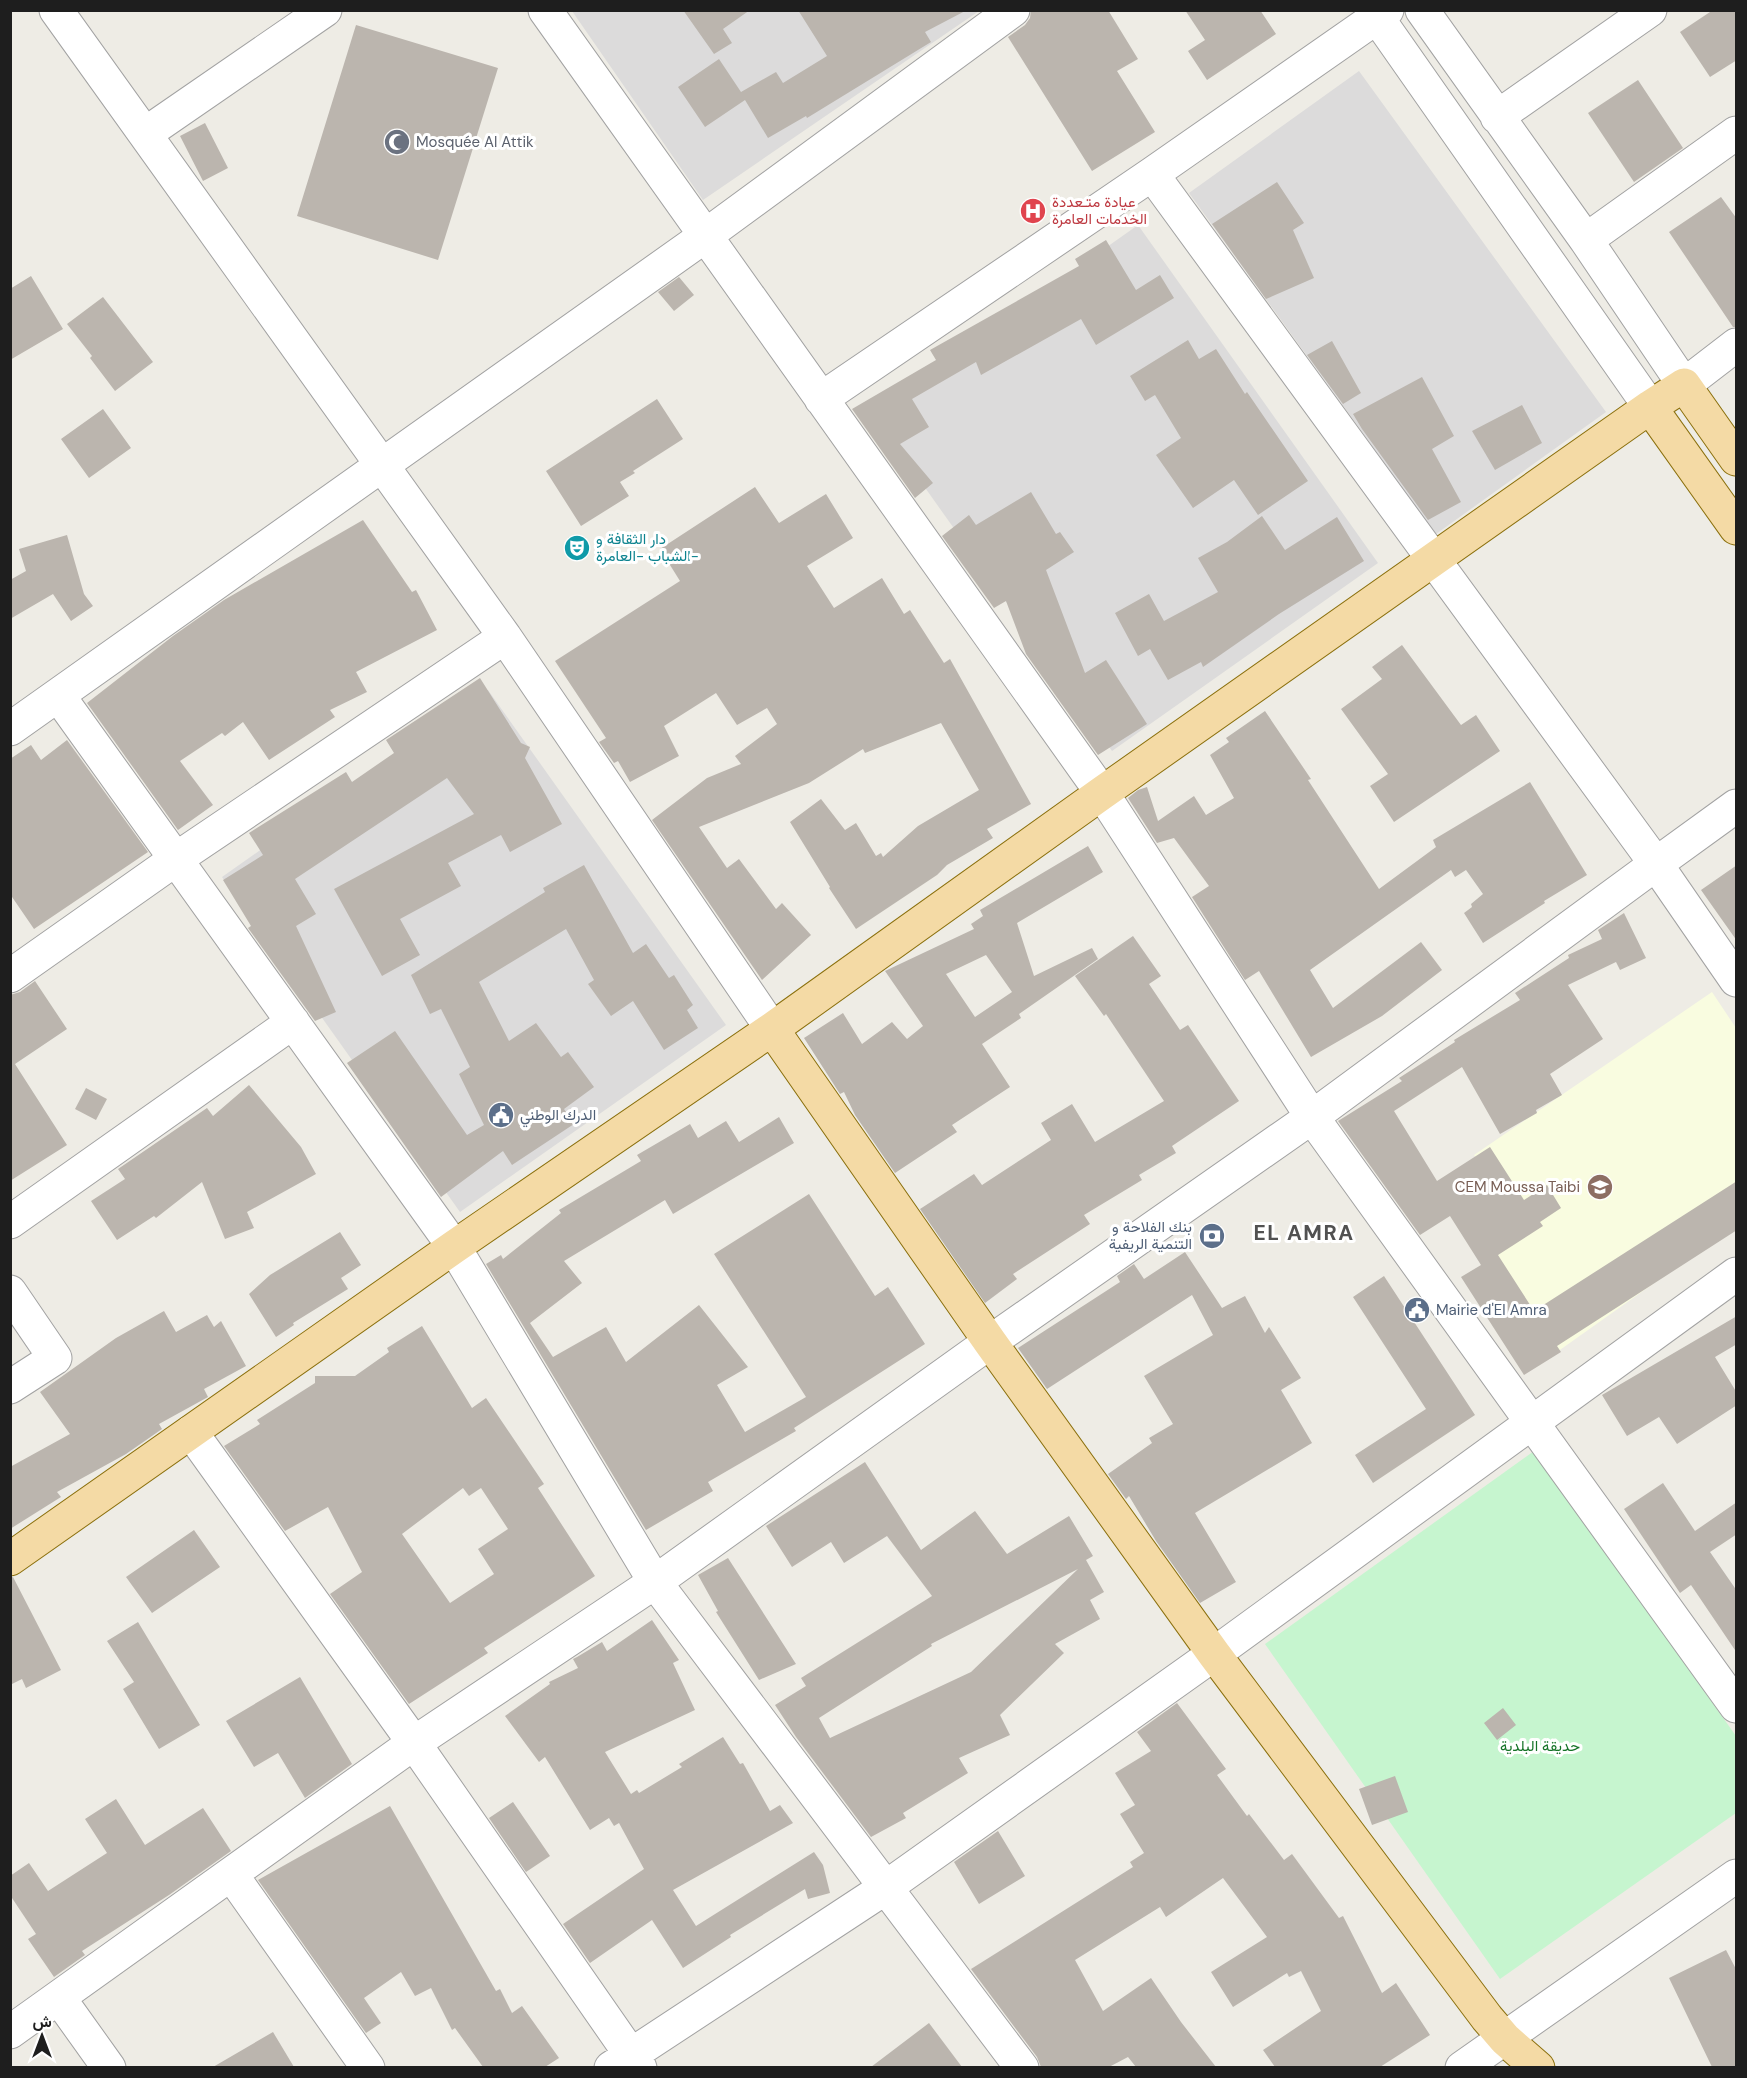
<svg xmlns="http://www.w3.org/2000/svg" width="1747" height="2078" font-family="'DM Sans',Vazirmatn,sans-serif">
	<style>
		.residential { fill: #dcdbdb }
		.education { fill: #f9fce0 }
		.park { fill: #c6f5cf }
		.building { fill: #bbb5ae; fill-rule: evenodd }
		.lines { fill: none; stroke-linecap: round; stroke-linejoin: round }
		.minor-casing { stroke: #a2a2a2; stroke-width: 35 }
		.major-casing { stroke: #8b700d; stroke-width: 35 }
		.minor { stroke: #fff; stroke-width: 33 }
		.major { stroke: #f4daa5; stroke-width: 33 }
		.labels { text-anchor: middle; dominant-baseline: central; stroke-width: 6; stroke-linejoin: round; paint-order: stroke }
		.worship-label { font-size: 15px; fill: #5b616d; stroke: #fff; text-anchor: start }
		.health-label { font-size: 15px; fill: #be3a42; stroke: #fff; text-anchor: start }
		.culture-label { font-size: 15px; fill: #0d838f; stroke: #fff; text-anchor: start }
		.service-label { font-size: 15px; fill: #4e5e75; stroke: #fff; text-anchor: start }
		.education-label { font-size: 15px; fill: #785e54; stroke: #fff; text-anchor: end }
		.park-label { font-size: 15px; fill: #157327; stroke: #fff }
		.district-label { font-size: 21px; font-weight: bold; letter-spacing: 1.5px; fill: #515151; stroke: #fff }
	</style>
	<rect width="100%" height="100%" fill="#eeece5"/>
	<path class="residential" d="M 572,11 L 979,11 L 703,200 Z
		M 1359,71 L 1606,412 L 1436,534 L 1189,193 Z
		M 1138,225 L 1378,563 L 1112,751 L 872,413 Z
		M 488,690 L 726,1025 L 460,1212 L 222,877 Z"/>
	<path class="education" d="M 1712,992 L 1736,1028 L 1736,1225 L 1550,1357 L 1443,1202 L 1486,1171 L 1474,1155 Z"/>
	<path class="park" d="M 1534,1451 L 1736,1736 L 1736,1813 L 1500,1979 L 1265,1644 Z"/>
	<path class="building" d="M 683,10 L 750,10 L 723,29 L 732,43 L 714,54 Z
		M 798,10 L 967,10 L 925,32 L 931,42 L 807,118 L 806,116 L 768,138 L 745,100 L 705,127 L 678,87 L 719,59 L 741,92 L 776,72 L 783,83 L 827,56 Z
		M 1031,10 L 1108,10 L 1138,59 L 1117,71 L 1155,132 L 1092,171 L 1008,37 L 1025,25 L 1030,18 Z
		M 1185,10 L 1260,10 L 1276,34 L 1207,80 L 1188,51 L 1205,40 Z
		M 1713,10 L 1737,10 L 1737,60 L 1710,77 L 1680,32 Z
		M 356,25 L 498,68 L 438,260 L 297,216 Z
		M 1638,80 L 1683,148 L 1634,182 L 1588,113 Z
		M 205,123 L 228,168 L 203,181 L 180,136 Z
		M 1277,182 L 1304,223 L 1293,230 L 1314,278 L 1266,299 L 1212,224 Z
		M 1721,197 L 1737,219 L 1737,327 L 1733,327 L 1669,232 Z
		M 1106,240 L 1136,290 L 1160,275 L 1174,298 L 1096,345 L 1081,319 L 981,375 L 976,362 L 912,399 L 929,427 L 900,444 L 933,483 L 915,498 L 852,409 L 936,360 L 930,350 L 1079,266 L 1075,259 Z
		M 31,276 L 63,329 L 10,360 L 10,289 Z
		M 679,277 L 694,295 L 674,311 L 658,292 Z
		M 103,297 L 153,362 L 115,391 L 90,358 L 92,356 L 67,324 Z
		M 1188,340 L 1199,359 L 1216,349 L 1245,394 L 1247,392 L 1308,481 L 1258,515 L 1234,480 L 1193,508 L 1156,455 L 1181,438 L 1155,395 L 1145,401 L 1130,376 Z
		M 1332,341 L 1361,393 L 1343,404 L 1307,355 Z
		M 1422,377 L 1454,436 L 1432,449 L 1461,502 L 1428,520 L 1362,429 L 1353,414 Z
		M 657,399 L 683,439 L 633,471 L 635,473 L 620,482 L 629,496 L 581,526 L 546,471 Z
		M 1522,405 L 1542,443 L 1495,470 L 1472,431 Z
		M 103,409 L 131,448 L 89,478 L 61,439 Z
		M 755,487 L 779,523 L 826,494 L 853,538 L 807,566 L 834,608 L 882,578 L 904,614 L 910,610 L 944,663 L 950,659 L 1031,804 L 987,829 L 993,838 L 947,865 L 937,875 L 856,929 L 829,888 L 830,887 L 790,822 L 821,799 L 845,830 L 856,823 L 876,856 L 881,853 L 883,857 L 918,826 L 979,790 L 941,723 L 865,753 L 863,749 L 809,783 L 699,827 L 727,868 L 739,859 L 776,909 L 782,903 L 811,935 L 762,980 L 652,820 L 707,778 L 741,764 L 735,756 L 777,724 L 767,708 L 737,725 L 716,693 L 664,726 L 679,756 L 630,782 L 618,761 L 614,763 L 599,742 L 606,738 L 555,661 L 680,581 L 660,549 Z
		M 1031,492 L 1056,534 L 1060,532 L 1074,552 L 1046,570 L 1085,673 L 1106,660 L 1147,724 L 1098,755 L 1026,654 L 1006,601 L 994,608 L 942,536 L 969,515 L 976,525 Z
		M 1262,516 L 1285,550 L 1337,517 L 1364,561 L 1279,614 L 1203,667 L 1201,662 L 1168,680 L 1150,649 L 1138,656 L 1115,613 L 1149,594 L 1164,621 L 1218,592 L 1198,558 L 1227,542 Z
		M 363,520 L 412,592 L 416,590 L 437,630 L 356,672 L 367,692 L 330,710 L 335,717 L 269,760 L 243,722 L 225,736 L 222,733 L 180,761 L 213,805 L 178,830 L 87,703 L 173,636 L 224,600 Z
		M 67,535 L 84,594 L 93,606 L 71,621 L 53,594 L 10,619 L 10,580 L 26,571 L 19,549 Z
		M 1402,645 L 1461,725 L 1476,715 L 1500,751 L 1394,822 L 1370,786 L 1388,774 L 1341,709 L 1382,679 L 1372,667 Z
		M 480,678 L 521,743 L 530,747 L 525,758 L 562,824 L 510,852 L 501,835 L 448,863 L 461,886 L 400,919 L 420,955 L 382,976 L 334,889 L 474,814 L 447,778 L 295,879 L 316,914 L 296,926 L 336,1012 L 315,1021 L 248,928 L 251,926 L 223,880 L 263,855 L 249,833 L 346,772 L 352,782 L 394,753 L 386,740 Z
		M 1265,711 L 1311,779 L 1308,780 L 1379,889 L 1436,847 L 1433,840 L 1530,782 L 1587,875 L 1544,901 L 1545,903 L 1483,943 L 1464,913 L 1472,907 L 1471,904 L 1483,894 L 1466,870 L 1455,877 L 1451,870 L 1310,970 L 1333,1008 L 1421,942 L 1442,970 L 1382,1016 L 1311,1057 L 1259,971 L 1245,980 L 1192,897 L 1209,886 L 1174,838 L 1157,843 L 1128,798 L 1138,790 L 1147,787 L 1158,821 L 1194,796 L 1206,815 L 1234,798 L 1210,755 L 1229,742 L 1226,738 Z
		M 67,740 L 148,852 L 34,929 L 10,894 L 10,759 L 31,745 L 41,760 Z
		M 1088,846 L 1103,872 L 1017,923 L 1034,976 L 1092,948 L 1098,959 L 1019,1014 L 1021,1018 L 982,1044 L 1010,1087 L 952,1125 L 957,1132 L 895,1173 L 855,1115 L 844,1092 L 840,1094 L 804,1038 L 843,1013 L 862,1044 L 892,1022 L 907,1039 L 923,1026 L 885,971 L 974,929 L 971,924 L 983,916 L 980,910 ZM 986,955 L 1012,992 L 975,1017 L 946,974 Z
		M 584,865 L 633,953 L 646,944 L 669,978 L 674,975 L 693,1005 L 687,1010 L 698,1028 L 664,1050 L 633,1001 L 611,1016 L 588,984 L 594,980 L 566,929 L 479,982 L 509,1041 L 536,1023 L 561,1057 L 568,1052 L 594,1087 L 564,1109 L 574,1124 L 512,1165 L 503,1151 L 441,1197 L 347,1063 L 395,1031 L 467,1135 L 484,1125 L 459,1074 L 470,1067 L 441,1009 L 430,1014 L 411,975 L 545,892 L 543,888 Z
		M 1737,865 L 1737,941 L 1701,890 Z
		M 1624,913 L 1646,958 L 1620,970 L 1616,962 L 1568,985 L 1603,1039 L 1550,1074 L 1562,1095 L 1536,1110 L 1537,1113 L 1500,1134 L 1462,1067 L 1394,1111 L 1437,1181 L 1490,1147 L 1524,1200 L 1547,1185 L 1561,1208 L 1540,1222 L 1543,1226 L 1498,1255 L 1534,1311 L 1737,1181 L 1737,1230 L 1557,1346 L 1561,1352 L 1524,1375 L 1461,1277 L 1481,1265 L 1450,1216 L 1420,1235 L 1338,1121 L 1402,1081 L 1399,1078 L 1455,1042 L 1454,1040 L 1520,1000 L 1515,993 L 1569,958 L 1568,955 L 1602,939 L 1598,930 Z
		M 1133,936 L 1161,976 L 1149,984 L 1180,1030 L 1188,1025 L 1239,1101 L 1172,1146 L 1176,1153 L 1139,1175 L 1142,1180 L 1084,1215 L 1090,1224 L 1013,1274 L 1017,1279 L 985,1303 L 920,1209 L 974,1174 L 982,1185 L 1051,1140 L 1041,1123 L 1072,1104 L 1095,1142 L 1164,1101 L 1106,1014 L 1104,1016 L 1075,976 Z
		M 35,981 L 67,1029 L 15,1064 L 67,1145 L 10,1181 L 10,995 L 20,992 Z
		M 249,1085 L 301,1147 L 316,1174 L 247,1212 L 254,1228 L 225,1239 L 202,1182 L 156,1218 L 154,1216 L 117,1240 L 91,1201 L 125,1179 L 118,1169 L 207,1108 L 213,1116 Z
		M 86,1088 L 107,1099 L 96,1120 L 75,1109 Z
		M 779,1117 L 794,1143 L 673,1214 L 665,1200 L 564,1261 L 582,1283 L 530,1323 L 553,1357 L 606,1327 L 626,1362 L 699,1305 L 748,1367 L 717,1385 L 745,1432 L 806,1397 L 714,1254 L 809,1194 L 875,1296 L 888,1287 L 925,1344 L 794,1428 L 796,1431 L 708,1482 L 713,1491 L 646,1530 L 486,1264 L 501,1255 L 503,1259 L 561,1213 L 559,1210 L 641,1161 L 637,1155 L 690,1124 L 698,1138 L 726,1121 L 739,1142 Z
		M 340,1232 L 361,1265 L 341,1278 L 348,1289 L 293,1323 L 294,1325 L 276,1337 L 249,1294 L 270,1275 Z
		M 1185,1252 L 1222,1308 L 1245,1296 L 1265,1333 L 1269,1327 L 1301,1378 L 1281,1390 L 1312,1443 L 1195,1513 L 1236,1582 L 1200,1603 L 1156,1541 L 1129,1496 L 1126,1499 L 1108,1474 L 1152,1443 L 1149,1438 L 1173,1424 L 1144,1376 L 1213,1335 L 1192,1295 L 1047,1389 L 1018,1348 L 1120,1282 L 1117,1276 L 1134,1264 L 1144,1279 Z
		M 1384,1276 L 1475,1415 L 1373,1483 L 1355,1455 L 1426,1409 L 1353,1297 Z
		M 164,1311 L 176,1332 L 207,1315 L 214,1327 L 221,1321 L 246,1366 L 204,1389 L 208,1397 L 159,1424 L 162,1429 L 126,1454 L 57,1492 L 61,1497 L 10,1529 L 10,1467 L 70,1434 L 40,1392 L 116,1338 Z
		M 1737,1316 L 1737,1344 L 1715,1357 L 1737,1393 L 1737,1405 L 1677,1444 L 1659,1417 L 1627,1436 L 1602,1395 Z
		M 422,1326 L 472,1408 L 486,1398 L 544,1484 L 538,1488 L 595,1576 L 484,1648 L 488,1653 L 409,1704 L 330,1594 L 362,1572 L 328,1507 L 285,1531 L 224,1446 L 260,1424 L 257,1420 L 315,1383 L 315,1376 L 355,1376 L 389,1352 L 387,1348 ZM 463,1488 L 469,1496 L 481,1488 L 508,1529 L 478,1549 L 494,1574 L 450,1603 L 402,1534 Z
		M 865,1462 L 921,1550 L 975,1511 L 1007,1554 L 1069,1516 L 1093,1556 L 1086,1560 L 1104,1592 L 1090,1600 L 1100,1619 L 1055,1644 L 1064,1653 L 1000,1715 L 1010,1735 L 959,1758 L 968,1773 L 903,1813 L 906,1818 L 871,1837 L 796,1737 L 775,1705 L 806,1686 L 801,1678 L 932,1596 L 887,1536 L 844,1563 L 831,1542 L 792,1567 L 766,1526 ZM 1078,1569 L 971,1672 L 830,1738 L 819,1718 L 932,1646 L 931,1644 Z
		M 1663,1483 L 1695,1531 L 1737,1502 L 1737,1534 L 1710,1552 L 1737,1591 L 1737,1653 L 1691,1585 L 1680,1593 L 1624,1509 Z
		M 194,1530 L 220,1567 L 152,1613 L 126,1577 Z
		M 728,1558 L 796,1664 L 759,1680 L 716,1612 L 718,1611 L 698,1575 Z
		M 13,1577 L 61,1670 L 26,1688 L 22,1679 L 10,1685 L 10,1578 Z
		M 652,1620 L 679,1660 L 673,1663 L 695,1710 L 605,1752 L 631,1794 L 637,1790 L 639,1793 L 682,1767 L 679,1764 L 723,1737 L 740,1764 L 743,1763 L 770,1811 L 780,1805 L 793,1823 L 673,1890 L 696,1926 L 814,1852 L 823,1865 L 830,1893 L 808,1899 L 805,1889 L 730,1935 L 731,1937 L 683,1968 L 652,1920 L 590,1963 L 563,1924 L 644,1869 L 619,1823 L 614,1826 L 609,1818 L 590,1830 L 545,1757 L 539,1762 L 505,1716 L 550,1684 L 549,1682 L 578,1668 L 573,1659 L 577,1657 L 602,1642 L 607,1651 Z
		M 138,1622 L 200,1725 L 159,1749 L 123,1689 L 134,1682 L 107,1641 Z
		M 300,1677 L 352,1764 L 305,1798 L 278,1753 L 254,1767 L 226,1721 Z
		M 1177,1703 L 1226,1769 L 1217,1775 L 1247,1816 L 1249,1814 L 1284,1860 L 1292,1854 L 1339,1918 L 1343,1916 L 1382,1993 L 1396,1983 L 1430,2035 L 1380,2067 L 1275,2067 L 1263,2050 L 1321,2011 L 1301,1971 L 1289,1977 L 1287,1973 L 1233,2007 L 1211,1972 L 1267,1937 L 1223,1878 L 1166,1917 L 1160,1907 L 1075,1960 L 1103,2011 L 1151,1978 L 1181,2022 L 1216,2067 L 1136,2067 L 1128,2057 L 1109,2067 L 1041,2067 L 1037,2057 L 971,1969 L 1133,1867 L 1130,1862 L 1144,1853 L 1120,1814 L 1135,1805 L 1115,1773 L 1151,1751 L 1137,1732 Z
		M 1503,1708 L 1516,1725 L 1497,1740 L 1484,1723 Z
		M 1395,1776 L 1408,1812 L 1372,1825 L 1359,1789 Z
		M 116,1799 L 145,1845 L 203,1808 L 231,1851 L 169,1895 L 82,1951 L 85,1955 L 54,1977 L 28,1939 L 36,1934 L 10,1895 L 10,1876 L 29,1863 L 48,1891 L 107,1853 L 85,1819 Z
		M 513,1802 L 550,1856 L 526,1872 L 489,1818 Z
		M 390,1806 L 496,1991 L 500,1989 L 512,2013 L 522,2006 L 559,2058 L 545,2067 L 483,2067 L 455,2028 L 452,2030 L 431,1988 L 415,1996 L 401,1972 L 364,1998 L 381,2023 L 366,2033 L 258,1880 Z
		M 998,1831 L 1025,1876 L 979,1904 L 954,1862 Z
		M 1726,1950 L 1737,1971 L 1737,2067 L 1712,2067 L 1669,1978 Z
		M 929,2023 L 962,2067 L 871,2067 Z
		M 273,2032 L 294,2067 L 213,2067 Z"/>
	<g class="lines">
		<g class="minor-casing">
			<path id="minor" d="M 56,10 L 505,637 L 772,1029
				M 545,10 L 1102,793 L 1312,1117 L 1736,1706
				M 1372,10 L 1650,407
				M 1422,10 L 1586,240 L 1684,385 L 1736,345
				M 1497,117 L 1650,10
				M 145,134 L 325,10
				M 1152,174 L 1656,864 L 1736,980
				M 1586,240 L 1736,133
				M 821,399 L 1152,174 L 1387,10
				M 58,695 L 454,1247 L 655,1582 L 1022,2068
				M 10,729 L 705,236 L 1013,10
				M 10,976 L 176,859 L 505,637
				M 10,1222 L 293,1022
				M 10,1292 L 55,1358 L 10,1387
				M 191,1432 L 414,1743 L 640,2068
				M 231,1874 L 368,2068
				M 59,1998 L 109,2068
				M 10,2032 L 414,1743 L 655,1582 L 990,1342 L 1312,1117 L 1656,864 L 1736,806
				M 611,2068 L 885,1888 L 1214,1654 L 1736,1274
				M 1462,2068 L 1736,1876"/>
		</g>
		<g class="major-casing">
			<path id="major" d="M 1650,407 L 1736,528
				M 772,1029 L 990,1342 L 1214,1654 L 1487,2018 L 1505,2039 L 1538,2068
				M 10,1559 L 454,1247 L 772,1029 L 1102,793 L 1650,407 L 1684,385 L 1736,459"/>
		</g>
		<use href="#minor" class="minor"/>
		<use href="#major" class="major"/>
	</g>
	<defs>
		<g id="mosque-disc" transform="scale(1.35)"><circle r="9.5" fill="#6b7280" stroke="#fff"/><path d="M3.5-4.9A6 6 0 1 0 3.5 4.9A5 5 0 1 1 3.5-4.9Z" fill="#fff"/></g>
		<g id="hospital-disc" transform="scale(1.35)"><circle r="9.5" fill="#e0444e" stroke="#fff"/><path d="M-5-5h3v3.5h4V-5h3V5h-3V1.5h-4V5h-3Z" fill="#fff"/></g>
		<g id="theatre-disc" transform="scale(1.35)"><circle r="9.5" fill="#0f9aa8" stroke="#fff"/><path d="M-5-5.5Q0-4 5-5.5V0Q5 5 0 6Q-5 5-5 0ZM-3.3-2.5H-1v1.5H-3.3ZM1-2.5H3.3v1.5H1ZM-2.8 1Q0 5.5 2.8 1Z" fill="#fff"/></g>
		<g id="civic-disc" transform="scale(1.35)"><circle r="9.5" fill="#5c6f8a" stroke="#fff"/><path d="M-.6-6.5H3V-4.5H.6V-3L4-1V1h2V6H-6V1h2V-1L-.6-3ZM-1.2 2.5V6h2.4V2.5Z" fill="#fff"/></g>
		<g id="school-disc" transform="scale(1.35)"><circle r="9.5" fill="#8d6e63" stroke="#fff"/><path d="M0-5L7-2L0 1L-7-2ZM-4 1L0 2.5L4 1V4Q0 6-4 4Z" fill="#fff"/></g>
		<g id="bank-disc" transform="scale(1.35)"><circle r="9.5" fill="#5c6f8a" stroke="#fff"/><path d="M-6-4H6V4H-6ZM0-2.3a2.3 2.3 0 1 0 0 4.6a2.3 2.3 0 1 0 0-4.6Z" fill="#fff"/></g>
	</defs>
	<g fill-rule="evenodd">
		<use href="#mosque-disc" x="397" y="142"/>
		<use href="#hospital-disc" x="1033" y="211"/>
		<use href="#theatre-disc" x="577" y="548"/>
		<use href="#civic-disc" x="501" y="1115"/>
		<use href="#school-disc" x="1600" y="1187"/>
		<use href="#bank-disc" x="1212" y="1236"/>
		<use href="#civic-disc" x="1417" y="1310"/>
	</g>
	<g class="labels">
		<g class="worship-label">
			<text x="416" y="142">Mosquée Al Attik</text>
		</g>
		<g class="health-label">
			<text x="1052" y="202">عيادة متـعددة<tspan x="1052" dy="17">الخدمات العامرة</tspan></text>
		</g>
		<g class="culture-label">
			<text x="596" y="539">دار الثقافة و<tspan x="596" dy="17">الشباب -العامرة-</tspan></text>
		</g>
		<g class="service-label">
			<text x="520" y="1115">الدرك الوطني</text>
			<text x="1192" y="1227" text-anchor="end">بنك الفلاحة و<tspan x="1192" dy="17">التنمية الريفية</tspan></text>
			<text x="1436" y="1310">Mairie d'El Amra</text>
		</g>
		<g class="education-label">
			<text x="1580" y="1187">CEM Moussa Taibi</text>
		</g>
		<g class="park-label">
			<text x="1540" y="1746">حديقة البلدية</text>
		</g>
		<g class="district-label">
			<text x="1304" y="1233">EL AMRA</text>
		</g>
	</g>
	<rect width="1747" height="2078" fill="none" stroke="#1e1e1e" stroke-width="24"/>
	<g transform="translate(42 2036)" stroke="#ffffff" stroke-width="4.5" paint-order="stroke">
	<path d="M0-4.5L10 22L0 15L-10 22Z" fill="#1e1e1e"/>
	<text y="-9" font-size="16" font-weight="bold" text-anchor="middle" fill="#1e1e1e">ش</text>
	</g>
</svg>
